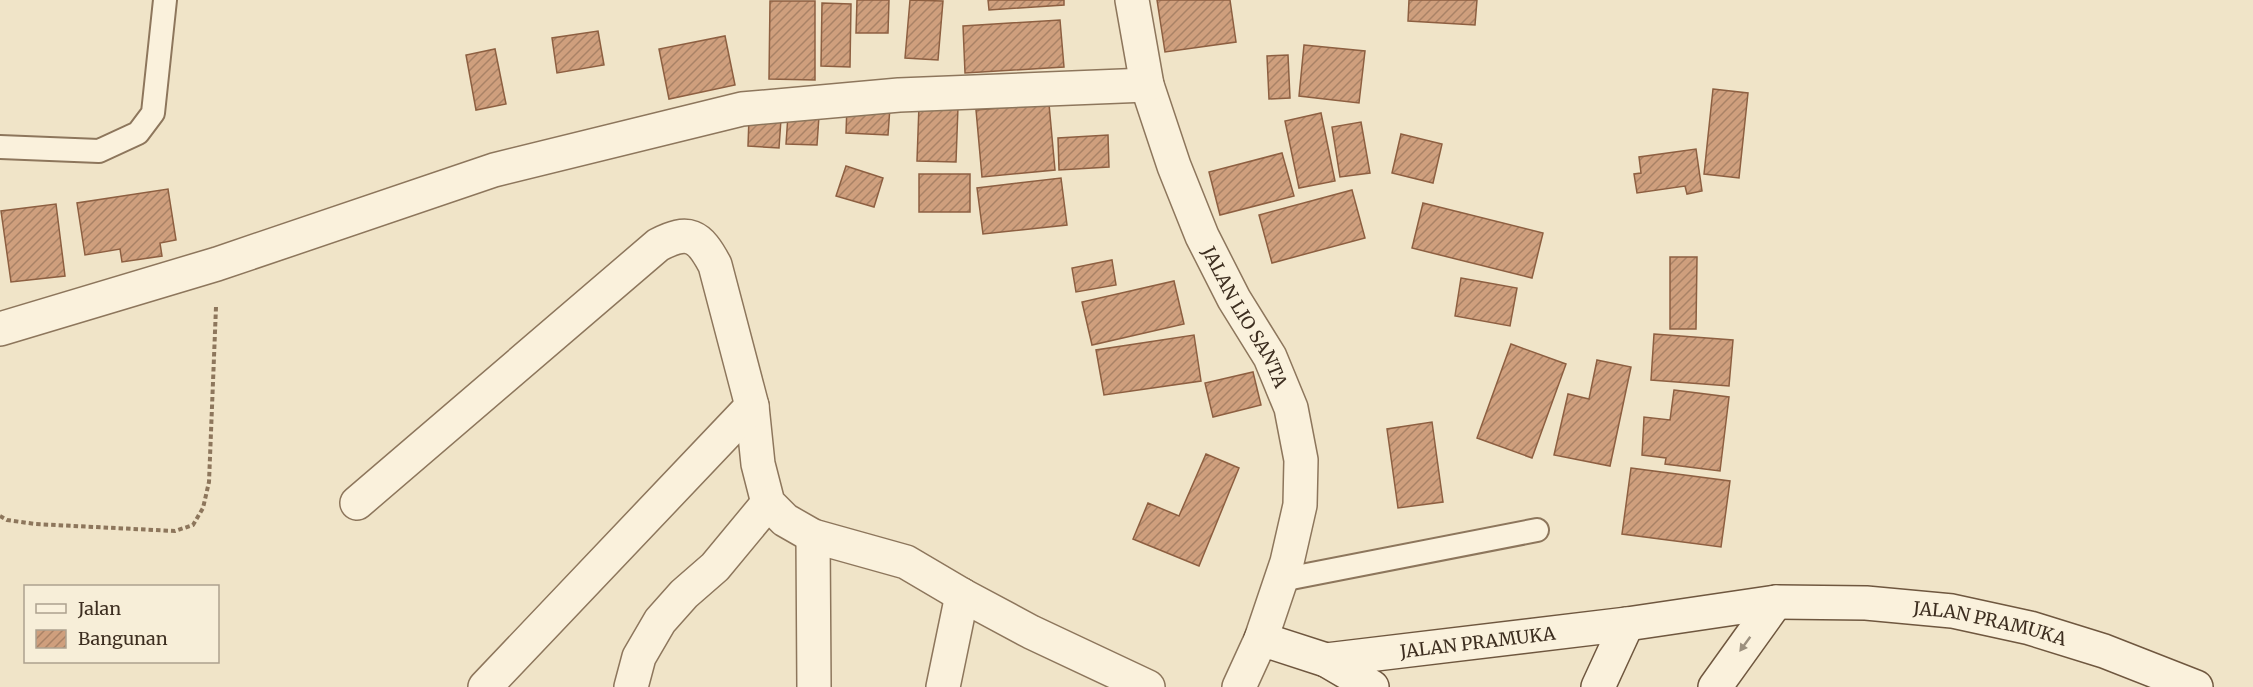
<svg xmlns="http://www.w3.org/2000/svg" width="2253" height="687" font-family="Merriweather,serif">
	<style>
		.building { fill: url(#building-hatch); stroke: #8d5f41; stroke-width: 1.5 }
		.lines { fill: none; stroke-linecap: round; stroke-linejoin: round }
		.lane-casing { stroke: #8d765c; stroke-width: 26 }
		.street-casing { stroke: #8d765c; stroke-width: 36 }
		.secondary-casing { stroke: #6f573f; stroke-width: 36 }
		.path { stroke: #8d765c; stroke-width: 4; stroke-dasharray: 4.5 3; stroke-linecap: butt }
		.lane { stroke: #faf1dc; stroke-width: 22 }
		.street { stroke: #faf1dc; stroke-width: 33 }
		.secondary { stroke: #faf1dc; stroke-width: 33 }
		.oneway { fill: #9c907e }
		.labels { text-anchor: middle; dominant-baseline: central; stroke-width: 4.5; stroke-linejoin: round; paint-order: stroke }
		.street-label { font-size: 18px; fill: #3d2e20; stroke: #f7eed8 }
	</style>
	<defs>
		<pattern id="building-hatch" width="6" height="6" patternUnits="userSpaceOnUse" patternTransform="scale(1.5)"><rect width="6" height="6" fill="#cf9f7d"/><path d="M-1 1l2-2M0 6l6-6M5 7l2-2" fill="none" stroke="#a98266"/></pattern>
	</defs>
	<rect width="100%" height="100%" fill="#f0e4c8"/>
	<path class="building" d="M 857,0 L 889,0 L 888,33 L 856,33 Z
		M 910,0 L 943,1 L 938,60 L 905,58 Z
		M 988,0 L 1064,0 L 1064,5 L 989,10 Z
		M 1157,0 L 1230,0 L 1236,42 L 1165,52 Z
		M 1409,0 L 1477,0 L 1475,25 L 1408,21 Z
		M 770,1 L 815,1 L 815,80 L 769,79 Z
		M 822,3 L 851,4 L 850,67 L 821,66 Z
		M 1060,20 L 1064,67 L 965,73 L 963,26 Z
		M 598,31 L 604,65 L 557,73 L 552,38 Z
		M 725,36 L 735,85 L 669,99 L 659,49 Z
		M 1304,45 L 1365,51 L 1359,103 L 1299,96 Z
		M 495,49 L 506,104 L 476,110 L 466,55 Z
		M 1288,55 L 1290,98 L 1269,99 L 1267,56 Z
		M 1713,89 L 1748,93 L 1739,178 L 1704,174 Z
		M 1049,104 L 1055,170 L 982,177 L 976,110 Z
		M 919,105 L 958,107 L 956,162 L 917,161 Z
		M 847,106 L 890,107 L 888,135 L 846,133 Z
		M 1321,113 L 1335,181 L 1299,188 L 1285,121 Z
		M 788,115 L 819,116 L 817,145 L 786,144 Z
		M 749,118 L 781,119 L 779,148 L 748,146 Z
		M 1361,122 L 1370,173 L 1340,177 L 1332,127 Z
		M 1401,134 L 1442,144 L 1433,183 L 1392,173 Z
		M 1108,135 L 1109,167 L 1059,170 L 1058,138 Z
		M 1696,149 L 1702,191 L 1687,194 L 1685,186 L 1637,193 L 1634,174 L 1641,173 L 1639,157 Z
		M 1282,153 L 1294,196 L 1220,215 L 1209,172 Z
		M 846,166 L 883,178 L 874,207 L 836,196 Z
		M 919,174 L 970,174 L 970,212 L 919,212 Z
		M 1061,178 L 1067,225 L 983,234 L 977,188 Z
		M 168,189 L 176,240 L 160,243 L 162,256 L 122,262 L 120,249 L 85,255 L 77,203 Z
		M 1352,190 L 1365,238 L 1272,263 L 1259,215 Z
		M 1423,203 L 1543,233 L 1532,278 L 1412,248 Z
		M 56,204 L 65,276 L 11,282 L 1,211 Z
		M 1670,257 L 1697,257 L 1696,329 L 1670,329 Z
		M 1112,260 L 1116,285 L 1076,292 L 1072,268 Z
		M 1461,278 L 1517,288 L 1510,326 L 1455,316 Z
		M 1174,281 L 1184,324 L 1092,345 L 1082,302 Z
		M 1654,334 L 1733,340 L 1729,386 L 1651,380 Z
		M 1194,335 L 1201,381 L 1104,395 L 1096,350 Z
		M 1511,344 L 1566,364 L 1532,458 L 1477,438 Z
		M 1597,360 L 1631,367 L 1610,466 L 1554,455 L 1568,394 L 1589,399 Z
		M 1253,372 L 1261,405 L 1213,417 L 1205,383 Z
		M 1674,390 L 1729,397 L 1720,471 L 1665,464 L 1666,458 L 1642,455 L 1644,417 L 1670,420 Z
		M 1432,422 L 1443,502 L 1398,508 L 1387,429 Z
		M 1206,454 L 1239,468 L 1199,566 L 1133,539 L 1148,503 L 1179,516 Z
		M 1631,468 L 1730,481 L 1721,547 L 1622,534 Z"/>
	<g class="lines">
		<g class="lane-casing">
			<path id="lane" d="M 0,147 L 99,151 L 138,133 L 153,113 L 165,0
				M 1281,580 L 1537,530"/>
		</g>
		<g class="street-casing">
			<g id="street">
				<path id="s1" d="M 1132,0 L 1147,85 L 1174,166 L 1202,236 L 1234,299 L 1270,357 L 1291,408 L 1301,460 L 1300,505 L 1287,562 L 1261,639 L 1239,687"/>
				<path d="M 0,329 L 217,264 L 494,170 L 742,109 L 899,95 L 1147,85"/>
				<path d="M 357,503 L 658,245 C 689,229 699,235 715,265 L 752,406 L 758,464 L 768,503 L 785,520 L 813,536 L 906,562 L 962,595 L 1031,632 L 1148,687"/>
				<path d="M 813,536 L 814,687"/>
				<path d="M 485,687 L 752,406"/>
				<path d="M 631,687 L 639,657 L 660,621 L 684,594 L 715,567 L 768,503"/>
				<path d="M 943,687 L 962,595"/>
			</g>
		</g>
		<g class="secondary-casing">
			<g id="secondary">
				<path d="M 1261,639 L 1326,660"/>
				<path id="s2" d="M 1372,687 L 1326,660 L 1627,624 L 1776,602 L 1866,603 L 1952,611 L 2030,628 L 2104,651 L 2196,687"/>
				<path d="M 1598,687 L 1627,624"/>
				<path d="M 1715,687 L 1776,602"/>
			</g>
		</g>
		<path class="path" d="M 0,516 L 7,520 L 35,524 L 175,531 L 193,525 L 203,508 L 209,482 L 216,307"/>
		<use href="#lane" class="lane"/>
		<use href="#street" class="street"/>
		<use href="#secondary" class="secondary"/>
	</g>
	<defs><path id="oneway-solid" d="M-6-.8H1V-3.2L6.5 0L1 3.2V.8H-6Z" transform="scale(1.5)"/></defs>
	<use class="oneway" href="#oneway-solid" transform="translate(1745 644) rotate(126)"/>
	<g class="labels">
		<g class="street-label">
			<text stroke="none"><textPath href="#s1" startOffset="339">JALAN LIO SANTA</textPath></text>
			<text stroke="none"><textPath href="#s2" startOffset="723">JALAN PRAMUKA</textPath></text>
			<text stroke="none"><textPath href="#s2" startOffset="206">JALAN PRAMUKA</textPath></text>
		</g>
	</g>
	<rect x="24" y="585" width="195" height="78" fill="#f7eed8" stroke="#ada18e" stroke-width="1.5"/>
	<rect x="36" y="604" width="30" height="9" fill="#faf1dc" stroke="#ada18e" stroke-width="1.5"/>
	<text x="78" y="615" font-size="18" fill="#3d2e20">Jalan</text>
	<rect x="36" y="630" width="30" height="18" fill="url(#building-hatch)" stroke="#ada18e" stroke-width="1.5"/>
	<text x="78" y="645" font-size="18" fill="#3d2e20">Bangunan</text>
</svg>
